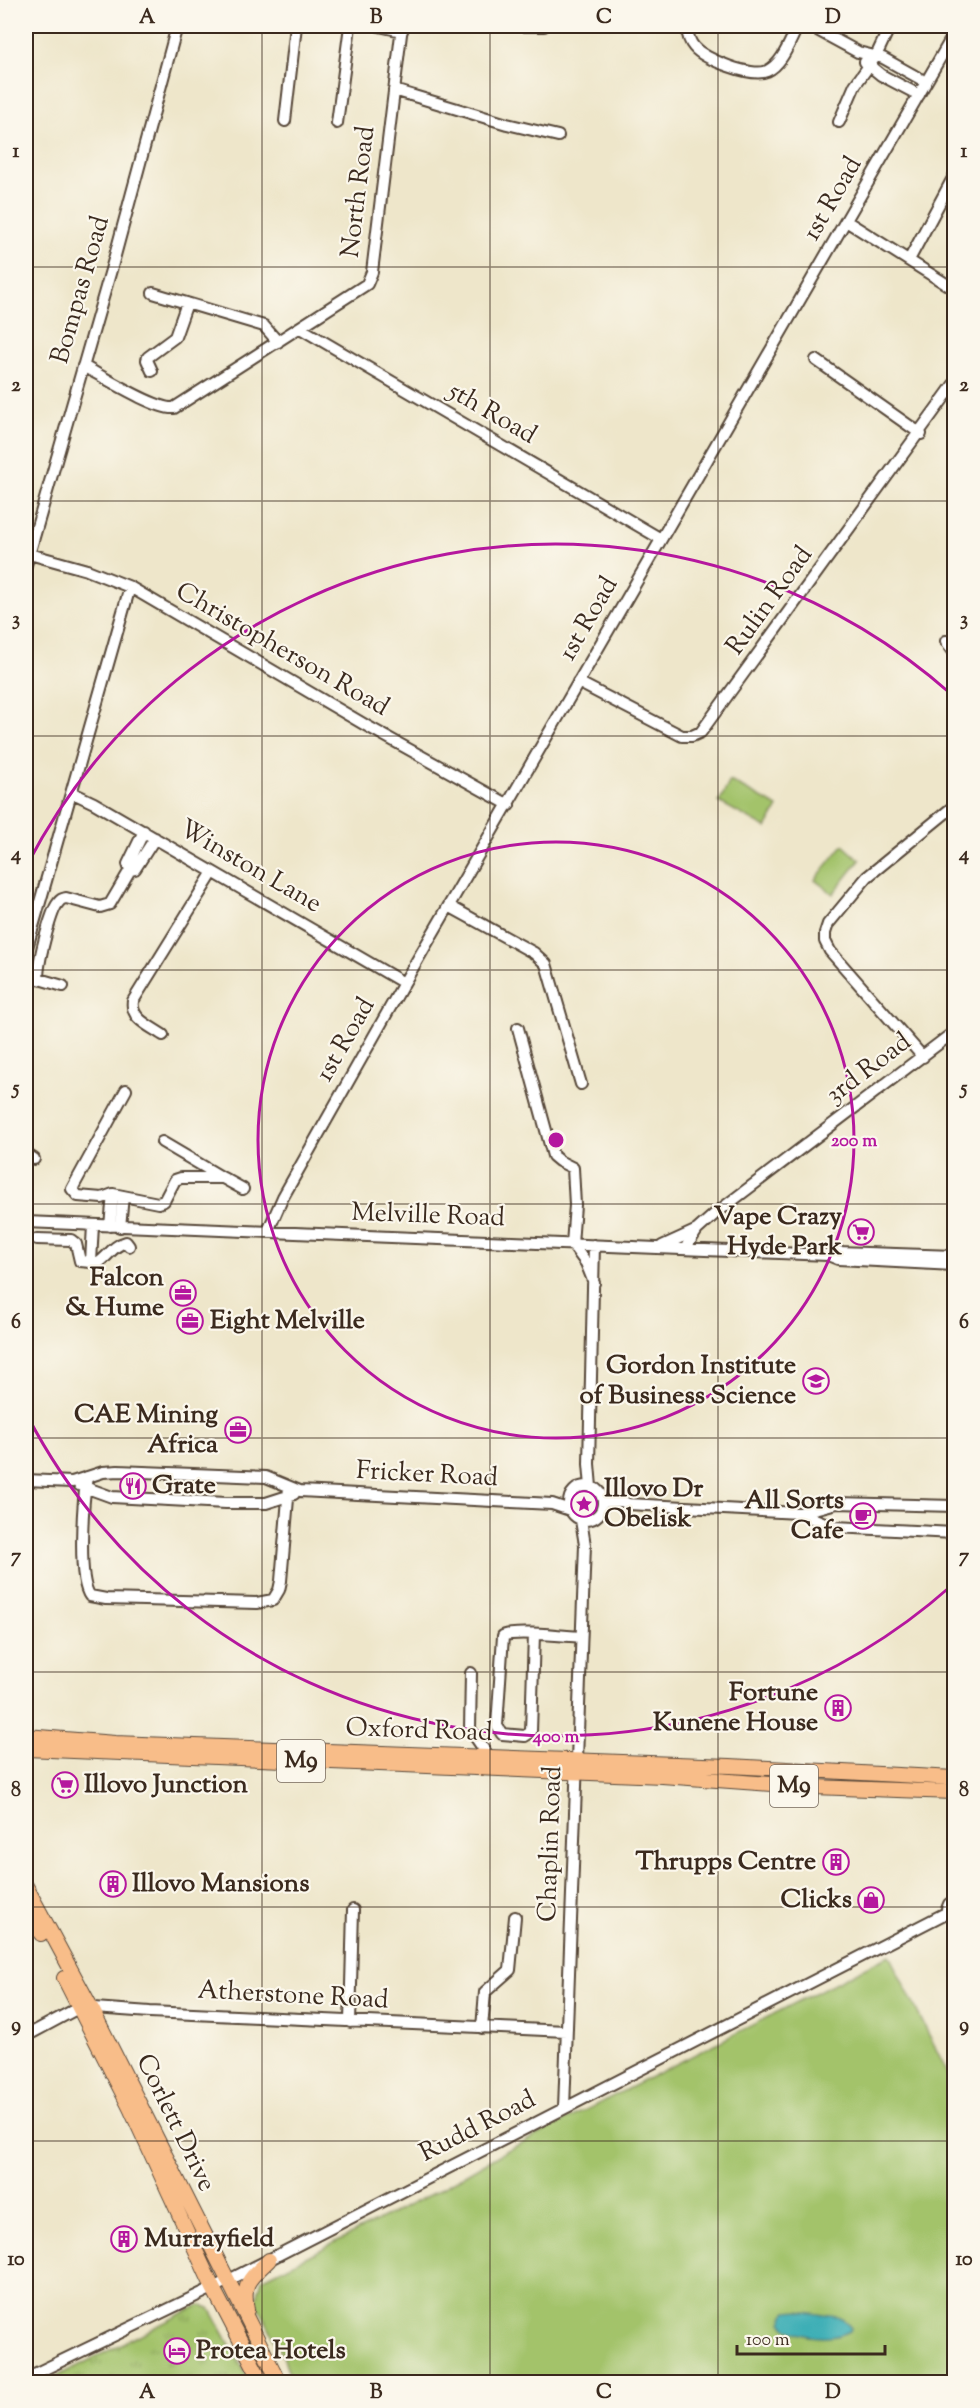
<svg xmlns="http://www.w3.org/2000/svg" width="980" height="2408" font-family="'Sorts Mill Goudy',serif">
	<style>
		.grass { fill: #a3c36b; stroke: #6f7644; stroke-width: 1.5 }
		.park { fill: url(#park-tufts); stroke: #6f7644; stroke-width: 1.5 }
		.water { fill: #3eafb6; stroke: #3c6c6a; stroke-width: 1.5 }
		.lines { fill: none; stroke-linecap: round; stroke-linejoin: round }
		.minor-casing { stroke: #564638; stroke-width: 14 }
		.major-casing { stroke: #564638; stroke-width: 16 }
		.minor { stroke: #fff; stroke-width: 10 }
		.major { stroke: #f8bd89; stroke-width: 14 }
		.grid { fill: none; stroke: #3b2a1e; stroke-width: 1.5; stroke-opacity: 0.55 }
		.ring { fill: none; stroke: #b5179e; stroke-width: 3 }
		.labels { text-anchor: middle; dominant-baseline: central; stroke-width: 4.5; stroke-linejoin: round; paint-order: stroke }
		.shield { fill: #fbf7ec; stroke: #75685c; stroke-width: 1.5 }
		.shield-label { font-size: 24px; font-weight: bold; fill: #3b2a1e }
		.street-label { font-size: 26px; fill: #3b2a1e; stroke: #fbf7ec }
		.poi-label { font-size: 26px; font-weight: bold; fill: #3b2a1e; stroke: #fbf7ec; text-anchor: end }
		.centre { fill: #b5179e; stroke: #fbf7ec; stroke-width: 3 }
		.ring-label { font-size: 18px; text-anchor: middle; font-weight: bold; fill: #b5179e; stroke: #fbf7ec; stroke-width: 4.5; stroke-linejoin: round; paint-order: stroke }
		.neatline { fill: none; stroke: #3b2a1e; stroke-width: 2 }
		.grid-label { font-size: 20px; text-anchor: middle; font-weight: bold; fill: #3b2a1e }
	</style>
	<defs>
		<pattern id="park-tufts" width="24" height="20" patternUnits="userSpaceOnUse" patternTransform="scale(1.5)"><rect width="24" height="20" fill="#a3c36b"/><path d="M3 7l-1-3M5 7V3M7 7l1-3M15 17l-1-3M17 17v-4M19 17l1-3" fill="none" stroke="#869f57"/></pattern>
	</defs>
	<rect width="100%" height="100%" fill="#fbf7ec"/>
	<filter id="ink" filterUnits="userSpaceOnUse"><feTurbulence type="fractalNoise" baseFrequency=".0167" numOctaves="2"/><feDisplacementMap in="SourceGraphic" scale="12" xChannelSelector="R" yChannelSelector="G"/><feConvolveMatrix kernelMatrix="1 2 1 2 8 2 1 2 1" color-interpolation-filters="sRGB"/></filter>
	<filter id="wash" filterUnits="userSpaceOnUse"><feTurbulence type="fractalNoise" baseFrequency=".008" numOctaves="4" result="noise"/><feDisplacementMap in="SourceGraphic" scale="24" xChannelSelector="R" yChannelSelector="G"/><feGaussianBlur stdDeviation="1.35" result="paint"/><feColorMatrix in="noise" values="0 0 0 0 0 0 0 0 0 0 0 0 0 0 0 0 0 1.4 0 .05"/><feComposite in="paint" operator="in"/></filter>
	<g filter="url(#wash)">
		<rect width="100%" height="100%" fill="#eee6ca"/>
		<path class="grass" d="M 730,781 L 778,807 L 766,828 L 719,802 Z
			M 843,845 L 860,860 L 833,894 L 815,880 Z
			M 889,1955 L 954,2085 L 954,2382 L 292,2382 L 283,2356 L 256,2301 L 262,2279 L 439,2190 L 506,2151 Z"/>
		<path class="park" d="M 199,2305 L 210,2308 L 250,2382 L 46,2382 Z"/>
		<path class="water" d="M 800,2311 L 842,2318 L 851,2328 L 850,2331 C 832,2341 796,2339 782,2322 L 786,2312 Z"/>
	</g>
	<g filter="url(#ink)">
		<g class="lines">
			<g class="minor-casing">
				<path id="minor" d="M 379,26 L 402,31
					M 519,26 L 544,26
					M 688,26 C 687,33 689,41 694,47 C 704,59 752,78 767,71 C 783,64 790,40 798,26
					M 810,26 L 858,52 L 883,58 L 926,82
					M 865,62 L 881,75 L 919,95
					M 394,90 L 507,124 L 558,136
					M 285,121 L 296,26
					M 839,122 L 855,85 L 876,56 L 890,26
					M 337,123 L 350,26
					M 846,221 L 954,289
					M 909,260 L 954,176
					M 153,293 L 264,326 L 278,342
					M 300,328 L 661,539
					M 816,360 L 921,434
					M 83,366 C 102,376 156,410 174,408 L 367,284 L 372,272 L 402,26
					M 152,371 L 147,360 L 148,357 L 175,337 L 187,303
					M 26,553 L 87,570 L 130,587 L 367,726 L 509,805
					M 26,565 L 113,263 L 177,26
					M 946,641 L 954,652
					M 578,682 L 682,736 L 692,736 L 701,732 L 954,384
					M 73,793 L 94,803 L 404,983
					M 130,870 L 135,869 L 155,838
					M 449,906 L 534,953 L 546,964 L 581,1084
					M 26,951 L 130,587
					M 63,986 L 39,979 C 35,970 51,911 58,903 C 61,899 62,899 66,898 L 100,907 L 110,904 L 130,870 L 128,864 L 144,831
					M 518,1028 L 553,1156 L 559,1161 L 573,1168 L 575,1205 L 572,1244 L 586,1263 L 594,1283
					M 163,1035 C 150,1026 130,1019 133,1001 L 213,872
					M 923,1057 L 830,951 L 825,941 L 825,933 L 828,924 L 867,877 L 954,806
					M 126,1090 L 72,1189 L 78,1196 L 102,1198 L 113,1194 L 158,1203 L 164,1201 L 175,1180 L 181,1178 L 223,1178 L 243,1189
					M 162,1142 L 223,1178
					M 26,1154 L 34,1159
					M 26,1222 L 828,1255 L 838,1259 L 954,1265
					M 110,1226 L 113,1194
					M 120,1227 L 123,1196
					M 268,1231 L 283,1197 L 404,983 L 954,34
					M 37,1239 L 71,1240 L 76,1244 L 80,1261 L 91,1262 L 93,1225
					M 662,1246 L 697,1230
					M 685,1249 L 697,1230 L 716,1213 L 954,1032
					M 828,1255 L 838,1252 L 954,1256
					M 91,1262 L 98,1263 C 109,1256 112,1246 126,1242 L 129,1246
					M 87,1477 C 83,1499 77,1579 90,1596 L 106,1599 L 257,1603 L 273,1600 L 279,1590 L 281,1581 L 289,1487
					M 26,1480 L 72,1482 L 103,1472 L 118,1471 L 266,1477 L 300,1491 L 552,1504 L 570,1510
					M 79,1485 L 112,1497 L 226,1503 L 266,1503 L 294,1494
					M569 1503a17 17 0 1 1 34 0a17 17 0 1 1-34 0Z
					M 591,1487 L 589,1464 L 594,1245
					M 603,1502 L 622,1501 L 628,1504 L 799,1513 L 837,1503 L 954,1506
					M 799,1513 L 835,1527 L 954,1533
					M 534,1634 L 531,1732 L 525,1736 L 502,1734 L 497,1726 L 503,1636 C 514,1630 566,1636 581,1637
					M 471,1673 L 470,1729 L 489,1757
					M 954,1901 L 949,1904 L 947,1909 L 950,1915 L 954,1916
					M 350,2022 L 353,1910
					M 482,2028 L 485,1992 L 510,1970 L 515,1917
					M 26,2036 L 80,2007 L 150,2012 L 566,2031
					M 564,2108 L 585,1545 L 581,1520
					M 26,2378 L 227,2281 L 948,1912"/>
			</g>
			<g class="major-casing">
				<path id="major" d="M 26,1736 L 115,1743 L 730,1766 L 954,1778
					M 26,1749 L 662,1776 L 813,1787 L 954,1792
					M 26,1886 L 92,2009 L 279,2382
					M 26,1907 L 41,1934
					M 64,1978 L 130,2108 L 213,2288 L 262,2382
					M 247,2310 C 242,2281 250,2279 269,2260"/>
			</g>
			<use href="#minor" class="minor"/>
			<use href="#major" class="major"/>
		</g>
	</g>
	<path class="grid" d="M 262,26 L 262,2382M 490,26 L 490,2382M 718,26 L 718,2382M 26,267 L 954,267M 26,501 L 954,501M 26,736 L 954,736M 26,970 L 954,970M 26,1204 L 954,1204M 26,1438 L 954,1438M 26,1672 L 954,1672M 26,1907 L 954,1907M 26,2141 L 954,2141"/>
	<g class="ring">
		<circle cx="556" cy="1140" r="298"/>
		<path d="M951 1586A596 596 0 0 1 27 1415M27 865A596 596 0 0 1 951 694"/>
	</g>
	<defs>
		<g id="supermarket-ring" transform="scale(1.35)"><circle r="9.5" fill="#fbf7ec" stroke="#b5179e" stroke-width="1.5"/><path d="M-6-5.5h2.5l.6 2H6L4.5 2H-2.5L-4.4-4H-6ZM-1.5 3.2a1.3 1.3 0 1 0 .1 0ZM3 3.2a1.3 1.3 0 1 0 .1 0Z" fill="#b5179e"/></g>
		<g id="office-ring" transform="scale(1.35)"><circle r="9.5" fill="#fbf7ec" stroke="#b5179e" stroke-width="1.5"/><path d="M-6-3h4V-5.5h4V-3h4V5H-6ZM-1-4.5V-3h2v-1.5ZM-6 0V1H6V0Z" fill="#b5179e"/></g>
		<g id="school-ring" transform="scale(1.35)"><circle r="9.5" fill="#fbf7ec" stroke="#b5179e" stroke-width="1.5"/><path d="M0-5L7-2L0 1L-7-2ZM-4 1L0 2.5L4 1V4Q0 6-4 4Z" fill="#b5179e"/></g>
		<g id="restaurant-ring" transform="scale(1.35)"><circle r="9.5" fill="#fbf7ec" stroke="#b5179e" stroke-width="1.5"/><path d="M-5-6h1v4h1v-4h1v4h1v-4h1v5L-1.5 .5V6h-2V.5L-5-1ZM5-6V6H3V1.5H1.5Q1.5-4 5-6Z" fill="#b5179e"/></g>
		<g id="sight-ring" transform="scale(1.35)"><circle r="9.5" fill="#fbf7ec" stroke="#b5179e" stroke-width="1.5"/><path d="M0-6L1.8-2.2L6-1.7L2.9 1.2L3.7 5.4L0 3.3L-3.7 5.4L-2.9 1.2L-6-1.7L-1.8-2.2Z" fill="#b5179e"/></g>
		<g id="cafe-ring" transform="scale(1.35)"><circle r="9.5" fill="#fbf7ec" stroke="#b5179e" stroke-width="1.5"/><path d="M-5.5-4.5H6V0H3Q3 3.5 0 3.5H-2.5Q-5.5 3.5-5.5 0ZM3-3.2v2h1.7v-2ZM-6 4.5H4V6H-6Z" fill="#b5179e"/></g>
		<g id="building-ring" transform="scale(1.35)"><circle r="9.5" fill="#fbf7ec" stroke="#b5179e" stroke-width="1.5"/><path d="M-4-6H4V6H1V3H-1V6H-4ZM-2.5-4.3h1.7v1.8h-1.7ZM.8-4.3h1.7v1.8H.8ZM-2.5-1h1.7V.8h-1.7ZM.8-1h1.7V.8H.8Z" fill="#b5179e"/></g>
		<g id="shop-ring" transform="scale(1.35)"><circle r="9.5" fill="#fbf7ec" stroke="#b5179e" stroke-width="1.5"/><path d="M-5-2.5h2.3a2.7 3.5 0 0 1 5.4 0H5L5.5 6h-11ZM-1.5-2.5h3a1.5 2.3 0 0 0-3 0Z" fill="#b5179e"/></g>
		<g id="hotel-ring" transform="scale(1.35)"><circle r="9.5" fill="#fbf7ec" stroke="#b5179e" stroke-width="1.5"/><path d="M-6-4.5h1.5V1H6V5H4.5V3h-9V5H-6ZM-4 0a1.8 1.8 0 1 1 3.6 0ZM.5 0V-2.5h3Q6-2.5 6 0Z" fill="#b5179e"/></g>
	</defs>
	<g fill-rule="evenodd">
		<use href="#supermarket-ring" x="861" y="1232"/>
		<use href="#office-ring" x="183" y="1293"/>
		<use href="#office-ring" x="190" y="1321"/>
		<use href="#school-ring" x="816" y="1381"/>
		<use href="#office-ring" x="238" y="1430"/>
		<use href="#restaurant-ring" x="133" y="1486"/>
		<use href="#sight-ring" x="584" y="1504"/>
		<use href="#cafe-ring" x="863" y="1516"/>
		<use href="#building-ring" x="838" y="1708"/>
		<use href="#supermarket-ring" x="65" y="1785"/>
		<use href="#building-ring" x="836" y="1862"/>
		<use href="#building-ring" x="113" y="1884"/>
		<use href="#shop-ring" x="871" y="1900"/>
		<use href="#building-ring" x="124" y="2239"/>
		<use href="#hotel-ring" x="177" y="2351"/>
	</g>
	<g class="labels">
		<g class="shield">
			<rect x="277" y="1740" width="48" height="42" rx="4.5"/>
			<rect x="770" y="1765" width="48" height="42" rx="4.5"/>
		</g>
		<g class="shield-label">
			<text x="301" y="1761">M9</text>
			<text x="794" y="1786">M9</text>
		</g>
		<g class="street-label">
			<text transform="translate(359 192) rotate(-83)">North Road</text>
			<text transform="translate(833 199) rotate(-60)">1st Road</text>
			<text transform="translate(81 290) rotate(-74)">Bompas Road</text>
			<text transform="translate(492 414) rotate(30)">5th Road</text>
			<text transform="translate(770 601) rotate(-54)">Rulin Road</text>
			<text transform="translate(589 619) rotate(-60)">1st Road</text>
			<text transform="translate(282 650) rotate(30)">Christopherson Road</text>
			<text transform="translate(250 867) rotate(30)">Winston Lane</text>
			<text transform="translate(346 1040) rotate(-60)">1st Road</text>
			<text transform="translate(869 1069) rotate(-37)">3rd Road</text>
			<text transform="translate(428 1216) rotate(2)">Melville Road</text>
			<text transform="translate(427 1475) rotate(3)">Fricker Road</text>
			<text transform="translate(419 1731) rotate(2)">Oxford Road</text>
			<text transform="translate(551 1844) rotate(-88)">Chaplin Road</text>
			<text transform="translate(293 1996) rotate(3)">Atherstone Road</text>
			<text transform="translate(175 2123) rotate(64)">Corlett Drive</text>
			<text transform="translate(478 2127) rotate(-27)">Rudd Road</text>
		</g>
		<g class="poi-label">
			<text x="842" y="1217">Vape Crazy<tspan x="842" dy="30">Hyde Park</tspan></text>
			<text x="164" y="1278">Falcon<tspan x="164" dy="30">&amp; Hume</tspan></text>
			<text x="210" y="1321" text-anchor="start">Eight Melville</text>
			<text x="796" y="1366">Gordon Institute<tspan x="796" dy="30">of Business Science</tspan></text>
			<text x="218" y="1415">CAE Mining<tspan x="218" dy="30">Africa</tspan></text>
			<text x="152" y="1486" text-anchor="start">Grate</text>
			<text x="604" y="1489" text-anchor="start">Illovo Dr<tspan x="604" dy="30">Obelisk</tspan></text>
			<text x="844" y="1501">All Sorts<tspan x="844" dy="30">Cafe</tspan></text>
			<text x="818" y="1693">Fortune<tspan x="818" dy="30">Kunene House</tspan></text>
			<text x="84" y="1785" text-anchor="start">Illovo Junction</text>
			<text x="816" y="1862">Thrupps Centre</text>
			<text x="132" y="1884" text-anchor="start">Illovo Mansions</text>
			<text x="852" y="1900">Clicks</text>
			<text x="144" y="2239" text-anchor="start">Murrayfield</text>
			<text x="196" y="2351" text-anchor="start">Protea Hotels</text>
		</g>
	</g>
	<circle cx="556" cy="1140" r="9" class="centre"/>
	<g class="ring-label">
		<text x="854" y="1146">200 m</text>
		<text x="556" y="1742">400 m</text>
	</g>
	<rect width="980" height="2408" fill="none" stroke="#fbf7ec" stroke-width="66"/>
	<path d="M737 2345v9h148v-9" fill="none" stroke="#3b2a1e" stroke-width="3"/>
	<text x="746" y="2345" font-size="18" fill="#3b2a1e" stroke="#fbf7ec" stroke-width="4.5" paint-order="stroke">100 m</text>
	<rect x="33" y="33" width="914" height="2342" class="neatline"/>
	<g class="grid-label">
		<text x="147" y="23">A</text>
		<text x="376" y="23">B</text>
		<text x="604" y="23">C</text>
		<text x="833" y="23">D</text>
		<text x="16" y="157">1</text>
		<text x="964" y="157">1</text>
		<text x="16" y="391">2</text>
		<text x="964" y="391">2</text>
		<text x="16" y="625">3</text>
		<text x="964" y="625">3</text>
		<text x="16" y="860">4</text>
		<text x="964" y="860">4</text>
		<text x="16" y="1094">5</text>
		<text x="964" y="1094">5</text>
		<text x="16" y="1328">6</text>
		<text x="964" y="1328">6</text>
		<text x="16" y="1562">7</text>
		<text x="964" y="1562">7</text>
		<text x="16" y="1796">8</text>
		<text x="964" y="1796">8</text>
		<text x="16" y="2031">9</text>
		<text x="964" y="2031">9</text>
		<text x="16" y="2265">10</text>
		<text x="964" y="2265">10</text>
		<text x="147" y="2398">A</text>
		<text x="376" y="2398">B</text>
		<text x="604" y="2398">C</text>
		<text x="833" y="2398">D</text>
	</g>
</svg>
